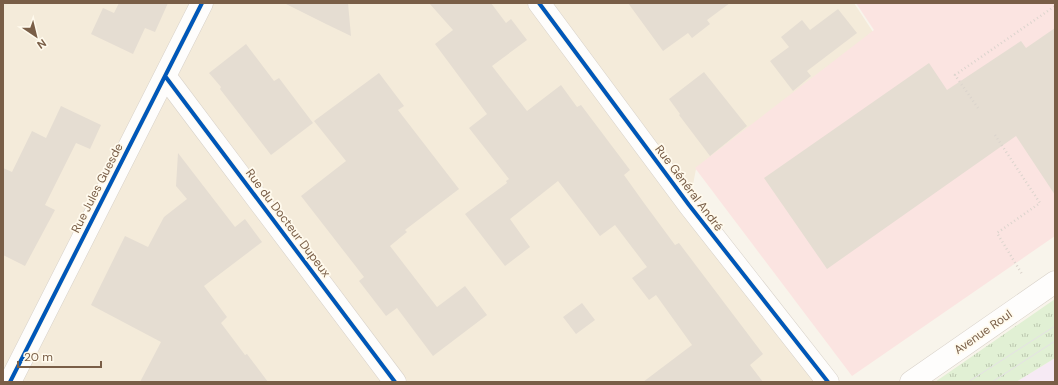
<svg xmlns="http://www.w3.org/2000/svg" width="1058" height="385" font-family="'DM Sans',sans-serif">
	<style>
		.residential { fill: #f4ebda }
		.education { fill: #f6eaf4 }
		.medical { fill: #fbe4e1 }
		.grass { fill: url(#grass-tufts) }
		.building { fill: #e5ddd2 }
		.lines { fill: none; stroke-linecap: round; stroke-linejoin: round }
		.street-casing { stroke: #d7d1c9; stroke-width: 23 }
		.secondary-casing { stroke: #d8d1c9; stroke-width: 23 }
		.path { stroke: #dbd4cd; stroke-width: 2.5; stroke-dasharray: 1 3; stroke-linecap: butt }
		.street { stroke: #fefdfc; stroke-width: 22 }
		.secondary { stroke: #fefdfc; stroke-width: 22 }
		.tram { stroke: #e5e2e5; stroke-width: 1 }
		.cycleway-casing { stroke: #fffaed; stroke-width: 6 }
		.cycleway { stroke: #0057b8; stroke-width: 4 }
		.labels { text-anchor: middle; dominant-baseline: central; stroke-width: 3.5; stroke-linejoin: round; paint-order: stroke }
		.street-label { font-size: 12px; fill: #795e47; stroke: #fffaed }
	</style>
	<defs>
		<pattern id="grass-tufts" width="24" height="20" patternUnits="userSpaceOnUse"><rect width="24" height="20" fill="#e1f0d4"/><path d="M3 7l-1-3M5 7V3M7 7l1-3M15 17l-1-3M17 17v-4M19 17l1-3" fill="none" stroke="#bbc6ae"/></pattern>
	</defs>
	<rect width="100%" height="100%" fill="#f8f4eb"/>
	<path class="residential" d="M 3,3 L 854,3 L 873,32 L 696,169 L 689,205 L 828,382 L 3,382 Z"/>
	<path class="education" d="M 1055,358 L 1055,382 L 1016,382 Z"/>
	<path class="medical" d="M 856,3 L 1055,3 L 1055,236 L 852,376 L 695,168 L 874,30 Z"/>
	<path class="grass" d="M 1055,299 L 1055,358 L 1016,382 L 935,382 Z"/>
	<path class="building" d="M 119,3 L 168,3 L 155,32 L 145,28 L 133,54 L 91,34 L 103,8 L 114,13 Z
		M 284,3 L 348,3 L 351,36 L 326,24 Z
		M 429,3 L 491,3 L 506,23 L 511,19 L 527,40 L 492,66 L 527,111 L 561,85 L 577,107 L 581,105 L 630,170 L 624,175 L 644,203 L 675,245 L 679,243 L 763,354 L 750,365 L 763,382 L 643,382 L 692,345 L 656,295 L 649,300 L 632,278 L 647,267 L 615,225 L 600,236 L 558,181 L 510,219 L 530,247 L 505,266 L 465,214 L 507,183 L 506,181 L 509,179 L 469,128 L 487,114 L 435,44 L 453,30 Z
		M 628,3 L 730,3 L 707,20 L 710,24 L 692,38 L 688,33 L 663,51 Z
		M 838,9 L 857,33 L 807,71 L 811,76 L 793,91 L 770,61 L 789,47 L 781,37 L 802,20 L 810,30 Z
		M 1055,28 L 1055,195 L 1016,136 L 827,269 L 764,178 L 929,63 L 947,90 L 1021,41 L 1026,48 Z
		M 246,44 L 274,81 L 279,78 L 313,123 L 271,155 L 220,89 L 221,87 L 209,73 Z
		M 704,72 L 747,126 L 710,156 L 679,115 L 680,114 L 669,99 Z
		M 379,73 L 404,106 L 398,110 L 459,189 L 405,230 L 407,232 L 390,246 L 437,307 L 465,286 L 487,315 L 433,356 L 397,308 L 386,316 L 359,281 L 364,277 L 301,196 L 346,161 L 314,121 Z
		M 61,106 L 101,125 L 90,149 L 76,143 L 45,205 L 55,210 L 25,266 L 3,255 L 3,168 L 12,172 L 32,131 L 46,138 Z
		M 178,153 L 235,227 L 245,219 L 262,242 L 204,286 L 227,317 L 221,323 L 245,355 L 247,354 L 268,382 L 140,382 L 161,342 L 91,305 L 125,236 L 148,247 L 164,217 L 187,199 L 176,186 Z
		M 582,303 L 595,320 L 576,334 L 563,317 Z"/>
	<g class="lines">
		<g class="street-casing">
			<path id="street" d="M 539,3 L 689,205 L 828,382
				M 165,76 L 395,382
				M 10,382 L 202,3"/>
		</g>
		<g class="secondary-casing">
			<path id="secondary" d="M 911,382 L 1055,282"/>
		</g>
		<path class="path" d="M 978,108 L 955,75 L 1055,6
			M 995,135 L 1040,203 L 997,233 L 1022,274"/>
		<use href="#street" class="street"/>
		<use href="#secondary" class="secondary"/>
		<path class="tram" d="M 968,382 L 1055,326
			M 992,382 L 1055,341"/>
		<g class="cycleway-casing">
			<path id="cycleway" d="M 539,3 L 689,205 L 828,382
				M 165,76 L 395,382
				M 10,382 L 202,3"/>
		</g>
		<use href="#cycleway" class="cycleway"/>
	</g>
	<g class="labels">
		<g class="street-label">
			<text transform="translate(97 188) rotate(-63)">Rue Jules Guesde</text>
			<text transform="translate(689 188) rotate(53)">Rue Général André</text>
			<text transform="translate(288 223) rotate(53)">Rue du Docteur Dupeux</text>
			<text transform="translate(983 332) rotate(-35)">Avenue Roul</text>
		</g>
	</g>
	<rect width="1058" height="385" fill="none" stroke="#795e47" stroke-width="8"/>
	<g transform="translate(36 36) rotate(145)" stroke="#fffaed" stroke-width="3" paint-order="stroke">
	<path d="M0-3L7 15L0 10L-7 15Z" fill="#795e47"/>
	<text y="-6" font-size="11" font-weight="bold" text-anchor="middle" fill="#795e47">N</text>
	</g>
	<path d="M18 361v6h83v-6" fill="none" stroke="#795e47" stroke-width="2"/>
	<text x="24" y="361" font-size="12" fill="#795e47" stroke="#fffaed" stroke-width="3" paint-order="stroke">20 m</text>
</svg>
